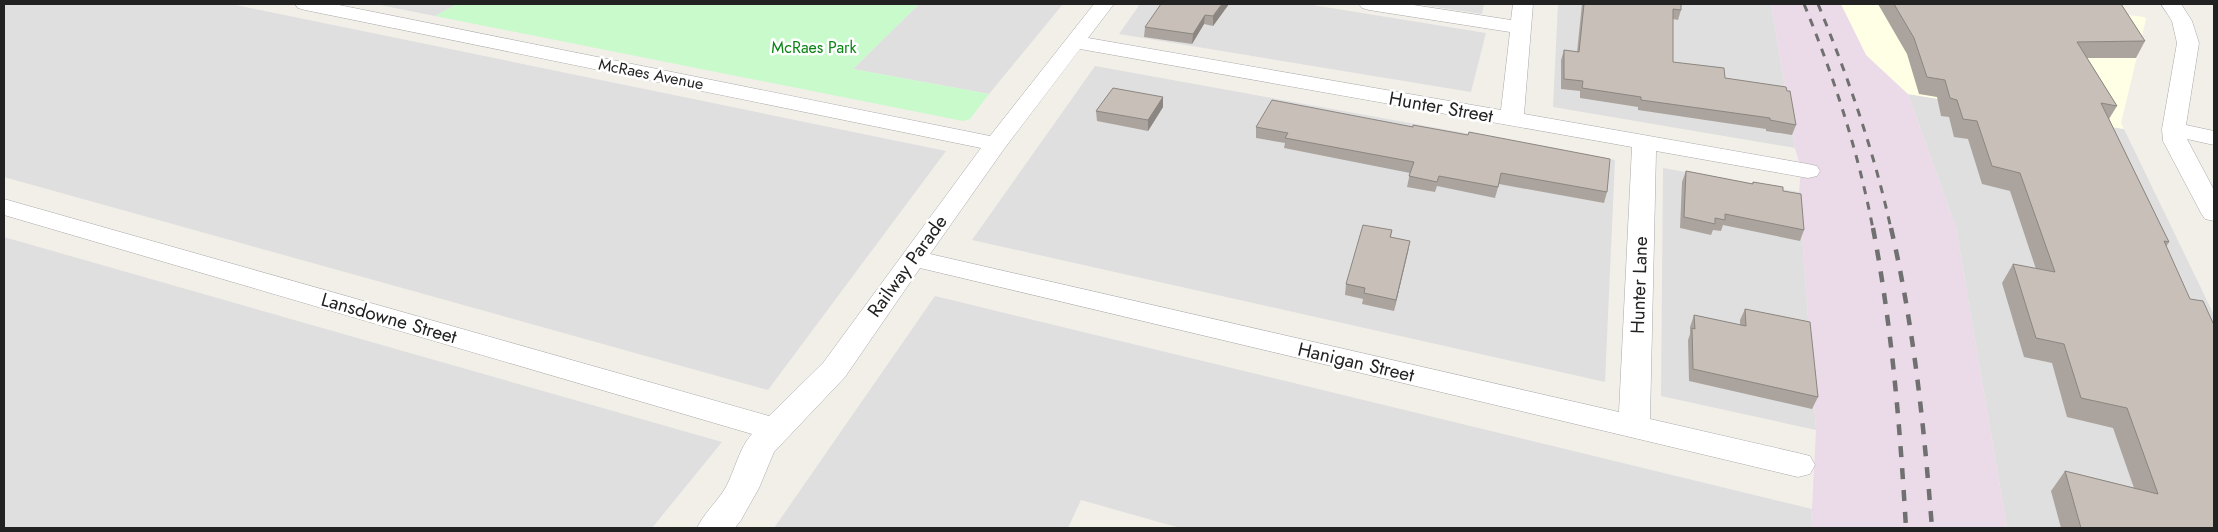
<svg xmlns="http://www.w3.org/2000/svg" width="2218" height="532" font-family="Jost,sans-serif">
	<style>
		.residential { fill: #e0dfdf }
		.industrial { fill: #ebdbe8 }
		.education { fill: #ffffe5 }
		.park { fill: #c8facc }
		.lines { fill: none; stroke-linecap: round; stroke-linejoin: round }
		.minor-casing { stroke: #a9a9a9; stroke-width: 1 }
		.minor { fill: #fff; fill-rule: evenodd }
		.rail-far1 { stroke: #707070; stroke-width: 3; stroke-dasharray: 8 8; stroke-linecap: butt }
		.rail { stroke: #707070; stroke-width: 4.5; stroke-dasharray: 11 11; stroke-linecap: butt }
		.wall { fill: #aba49e }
		.shaded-wall { fill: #8b8681 }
		.building { fill: #c7bfb8; stroke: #8b8681 }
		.labels { text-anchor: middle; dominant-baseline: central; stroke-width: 5; stroke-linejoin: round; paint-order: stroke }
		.far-park-label { font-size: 16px; fill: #0c8416; stroke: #fff }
		.far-street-label { font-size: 16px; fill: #222; stroke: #fff }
		.street-label { font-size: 19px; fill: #222; stroke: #fff }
	</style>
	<rect width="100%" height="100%" fill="#f2efe9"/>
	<path class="residential" d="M 4,4 L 231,4 L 946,151 L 768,390 L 4,177 Z
		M 375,4 L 457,4 L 435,16 Z
		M 919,4 L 1063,4 L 989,94 L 853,69 Z
		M 1140,4 L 1306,4 L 1486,33 L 1471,92 L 1119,34 Z
		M 1416,4 L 1484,4 L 1482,14 Z
		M 1558,4 L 1771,4 L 1795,148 L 1553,107 Z
		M 1095,66 L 1615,160 L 1605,382 L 972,240 Z
		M 1908,94 L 2124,129 L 2214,315 L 2214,528 L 2007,528 L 1956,228 Z
		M 1663,168 L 1799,192 L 1816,430 L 1661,396 Z
		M 4,237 L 722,442 L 652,528 L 4,528 Z
		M 935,296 L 1812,509 L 1811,528 L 1180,528 L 1081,500 L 1068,528 L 774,528 Z"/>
	<path class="industrial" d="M 1771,4 L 1841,4 L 1867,55 L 1908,94 L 1956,228 L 2007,528 L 1811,528 L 1816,430 L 1799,192 L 1801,169 L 1795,148 Z"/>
	<path class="education" d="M 1841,4 L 2044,4 L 2144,17 L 2146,19 L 2121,123 L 2124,129 L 1908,94 L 1866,55 Z"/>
	<path class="park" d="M 457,4 L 919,4 L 853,69 L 989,94 L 970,119 L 963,121 L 435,16 Z"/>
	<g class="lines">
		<g class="minor-casing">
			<path id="minor" d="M 295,4 L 334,4 L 990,136 L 1094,4 L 1114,4 L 1088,38 L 1501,110 L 1510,32 L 1369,10 L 1362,8 L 1359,4 L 1407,4 L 1511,20 L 1513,4 L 1533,4 L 1524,114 L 1808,164 L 1817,166 L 1820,171 L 1817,176 L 1808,178 L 1656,151 L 1650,419 L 1798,453 L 1810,456 L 1815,465 L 1810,474 L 1798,477 L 920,268 L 845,377 L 774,452 L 759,488 L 741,520 L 735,528 L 697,528 C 704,513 717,502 726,487 C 735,470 739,448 752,434 L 4,215 L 4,199 L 769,416 L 823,363 L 981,148 L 305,10 L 298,8 ZM 1080,49 L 1632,147 L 1619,412 L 930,254 L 1004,149 Z
				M 2161,4 L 2181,4 L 2192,21 L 2199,43 L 2186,125 L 2214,131 L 2214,145 L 2187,139 L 2214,190 L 2214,221 L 2205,219 L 2201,213 L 2163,141 L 2162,129 L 2177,43 L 2172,21 Z"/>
		</g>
		<use href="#minor" class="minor"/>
		<path class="rail-far1" d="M 1804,4 C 1834,77 1858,151 1873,229
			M 1818,4 C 1848,77 1874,151 1891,229"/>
		<path class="rail" d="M 1873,228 C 1892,327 1900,427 1906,528
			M 1891,228 C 1914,327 1924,427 1932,528"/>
	</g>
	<path class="wall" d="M 1229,4 L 1213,26 L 1204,24 L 1192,44 L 1144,37 L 1145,27 Z
		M 1582,4 L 1681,4 L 1681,10 L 1678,20 L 1673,19 L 1673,62 L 1725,78 L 1796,125 L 1792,135 L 1766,131 L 1766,129 L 1638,110 L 1638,107 L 1580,98 L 1580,91 L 1561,89 L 1561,60 L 1564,50 L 1577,52 Z
		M 1878,4 L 2121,4 L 2145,41 L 2136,58 L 2087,58 L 2117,106 L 2109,119 L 2169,242 L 2166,247 L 2214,528 L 2061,528 L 2051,491 L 2065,471 L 2134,488 L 2113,428 L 2067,417 L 2052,363 L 2024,357 L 2002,283 L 2013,264 L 2036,269 L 2010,191 L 1982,184 L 1968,139 L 1954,137 L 1949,117 L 1941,116 L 1937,97 L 1919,94 L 1907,54 Z
		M 1163,97 L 1163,107 L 1148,131 L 1097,121 L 1096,111 Z
		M 1256,127 L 1607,192 L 1604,203 L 1499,184 L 1495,198 L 1437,186 L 1435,192 L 1407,187 L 1410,173 L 1284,148 L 1285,143 L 1256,138 Z
		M 1686,171 L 1752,184 L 1753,182 L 1783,191 L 1804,230 L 1800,241 L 1723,225 L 1721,231 L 1713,230 L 1711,235 L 1680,228 L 1682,182 Z
		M 1392,230 L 1391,237 L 1410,241 L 1394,311 L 1362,304 L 1363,299 L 1345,295 L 1346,284 Z
		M 1745,309 L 1818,397 L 1812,409 L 1689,381 L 1688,340 L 1690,334 L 1690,327 L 1694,315 L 1740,325 L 1740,320 Z"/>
	<path class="shaded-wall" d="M 1222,4 L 1229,4 L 1213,26 L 1213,16 Z
		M 1205,15 L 1204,24 L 1192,44 L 1193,34 Z
		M 1163,97 L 1163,107 L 1148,131 L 1148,120 Z
		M 1410,241 L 1408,252 L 1394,311 L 1396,300 Z"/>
	<path class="building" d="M 1161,4 L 1222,4 L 1213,16 L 1205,15 L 1193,34 L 1145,27 Z
		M 1584,4 L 1681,4 L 1681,10 L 1673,9 L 1673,62 L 1724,68 L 1725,78 L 1786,87 L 1787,91 L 1790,91 L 1796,125 L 1770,120 L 1770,118 L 1641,100 L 1641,97 L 1582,88 L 1583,81 L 1564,79 L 1564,50 L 1579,52 Z
		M 1894,4 L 2121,4 L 2145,41 L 2077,42 L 2117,106 L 2101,103 L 2164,232 L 2169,242 L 2164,241 L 2190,299 L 2203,301 L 2214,325 L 2214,528 L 2081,528 L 2065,471 L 2158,494 L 2127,408 L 2081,398 L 2064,344 L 2036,338 L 2013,264 L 2055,272 L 2020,173 L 1992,166 L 1977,121 L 1963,119 L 1957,100 L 1950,98 L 1945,80 L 1927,77 L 1914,38 Z
		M 1113,88 L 1163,97 L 1148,120 L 1096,111 Z
		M 1272,100 L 1413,127 L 1413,125 L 1468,135 L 1469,132 L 1610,159 L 1607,192 L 1501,173 L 1498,187 L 1439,176 L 1437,182 L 1409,176 L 1414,162 L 1285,138 L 1288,133 L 1256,127 Z
		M 1686,171 L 1753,184 L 1753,182 L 1783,187 L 1783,191 L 1801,194 L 1804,230 L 1725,214 L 1725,220 L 1715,218 L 1715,224 L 1684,217 Z
		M 1363,225 L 1392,230 L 1390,237 L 1410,241 L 1396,300 L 1364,293 L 1365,288 L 1346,284 Z
		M 1745,309 L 1810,322 L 1818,397 L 1693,369 L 1692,328 L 1695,329 L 1694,315 L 1746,326 Z"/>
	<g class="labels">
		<g class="far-park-label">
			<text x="814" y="47">McRaes Park</text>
		</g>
		<g class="far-street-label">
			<text transform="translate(651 74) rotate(11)">McRaes Avenue</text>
		</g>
		<g class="street-label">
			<text transform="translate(1441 107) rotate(10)">Hunter Street</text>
			<text transform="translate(907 266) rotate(-54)">Railway Parade</text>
			<text transform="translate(1639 285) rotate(-88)">Hunter Lane</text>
			<text transform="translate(389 318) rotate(16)">Lansdowne Street</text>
			<text transform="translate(1356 362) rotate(13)">Hanigan Street</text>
		</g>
	</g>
	<rect width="2218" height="532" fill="none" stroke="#222222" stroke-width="10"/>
</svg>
